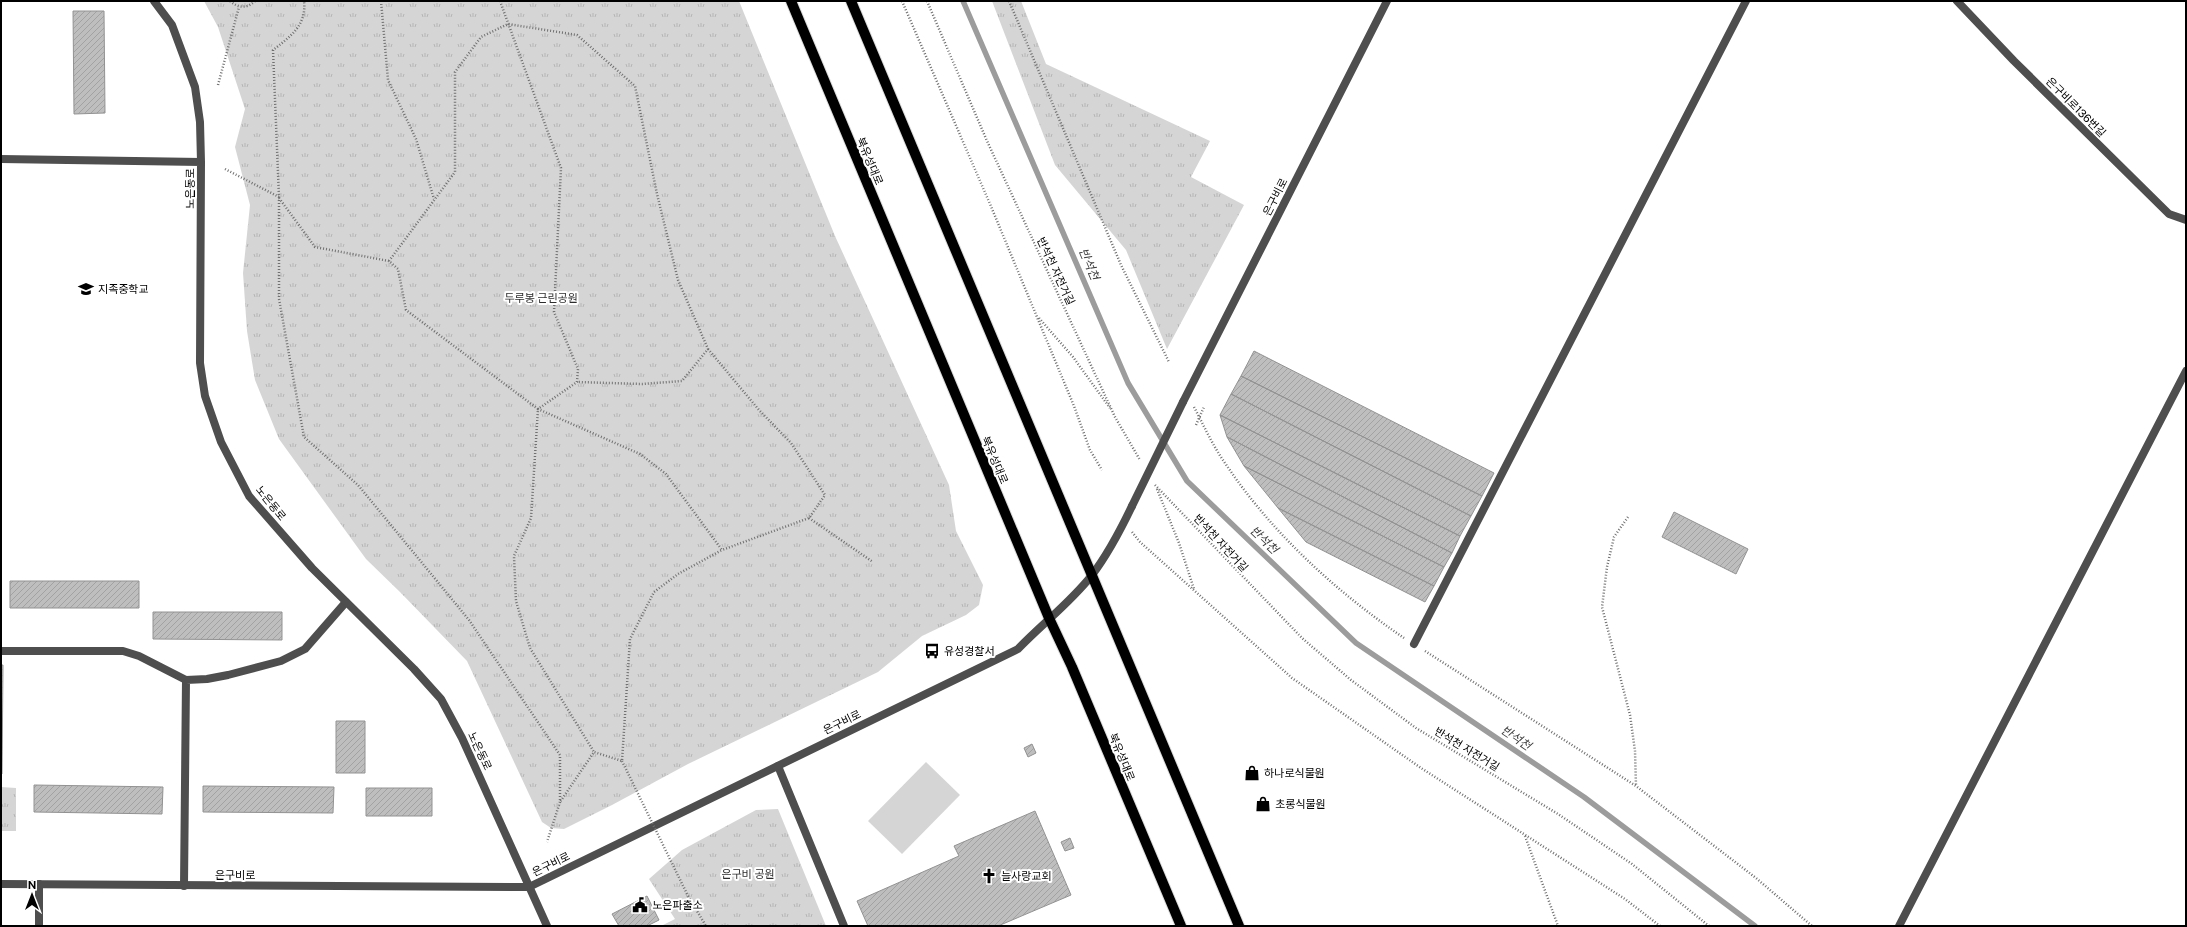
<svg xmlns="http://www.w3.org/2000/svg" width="2187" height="927" font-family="'Public Sans','Noto Sans KR',sans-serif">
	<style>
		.grass { fill: #d5d5d5 }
		.park { fill: url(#park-tufts) }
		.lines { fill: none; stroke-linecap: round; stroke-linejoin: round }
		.stream { stroke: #9c9c9c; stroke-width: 5.5 }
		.building { fill: url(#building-hatch); stroke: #929292 }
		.primary-casing { stroke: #dbdbdb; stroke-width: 12 }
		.path { stroke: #707070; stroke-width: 2.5; stroke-dasharray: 1 2; stroke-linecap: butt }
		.service { stroke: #4e4e4e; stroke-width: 8 }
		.minor { stroke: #4e4e4e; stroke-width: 8 }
		.tertiary { stroke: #4e4e4e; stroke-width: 8 }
		.primary { stroke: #000; stroke-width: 10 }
		.path-bridge { stroke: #707070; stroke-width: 2.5; stroke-dasharray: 1 2; stroke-linecap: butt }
		.tertiary-bridge { stroke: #4e4e4e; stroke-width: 8 }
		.labels { text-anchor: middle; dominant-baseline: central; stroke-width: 4; stroke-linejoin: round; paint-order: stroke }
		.street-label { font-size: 11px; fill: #000; stroke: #fff }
		.poi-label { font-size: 11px; fill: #000; stroke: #fff; text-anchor: start }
		.park-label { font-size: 11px; fill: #2c2c2c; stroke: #fff }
		.water-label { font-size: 12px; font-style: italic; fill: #3d3d3d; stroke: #fff }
	</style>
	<defs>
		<pattern id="park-tufts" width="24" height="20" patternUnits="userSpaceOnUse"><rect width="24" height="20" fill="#d5d5d5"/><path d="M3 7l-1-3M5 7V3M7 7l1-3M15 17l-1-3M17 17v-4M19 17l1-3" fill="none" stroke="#b5b5b5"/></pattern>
		<pattern id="building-hatch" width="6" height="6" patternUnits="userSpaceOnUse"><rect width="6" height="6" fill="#bebebe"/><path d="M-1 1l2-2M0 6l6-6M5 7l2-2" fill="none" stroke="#a2a2a2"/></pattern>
	</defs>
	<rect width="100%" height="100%" fill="#fff"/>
	<path class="grass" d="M 926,762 L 960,795 L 902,854 L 868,821 Z"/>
	<path class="park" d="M 204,1 L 739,1 L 835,236 L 949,485 L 956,531 L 983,585 L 979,605 L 966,615 L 922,636 L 878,672 L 688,764 L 612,805 L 564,829 L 551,828 L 542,822 L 467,661 L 401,593 L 366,559 L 279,439 L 255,380 L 247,331 L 243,273 L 250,205 L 235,147 L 245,109 L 218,27 Z
		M 992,1 L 1021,1 L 1046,64 L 1210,141 L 1191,177 L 1244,205 L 1167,349 L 1126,250 L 1055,165 Z
		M 1,787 L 16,788 L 16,831 L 1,831 Z
		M 778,809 L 826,926 L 661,926 L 675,919 L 649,879 L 682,850 L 756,810 Z"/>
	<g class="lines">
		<path class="stream" d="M 963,1 L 1128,383 L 1187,481 L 1356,643 L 1584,797 L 1755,926"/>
	</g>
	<path class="building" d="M 73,11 L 104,11 L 105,113 L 74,114 Z
		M 1254,351 L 1494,473 L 1482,496 L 1241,376 Z
		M 1241,376 L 1482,496 L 1471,516 L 1231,394 Z
		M 1231,394 L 1471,516 L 1460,536 L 1220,415 Z
		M 1220,415 L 1460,536 L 1452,553 L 1227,437 Z
		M 1227,437 L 1452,553 L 1444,567 L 1244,466 Z
		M 1244,466 L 1444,567 L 1434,586 L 1278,508 Z
		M 1278,508 L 1434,586 L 1425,602 L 1306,542 Z
		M 1674,512 L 1748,549 L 1736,574 L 1662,537 Z
		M 10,581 L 139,581 L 139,608 L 10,608 Z
		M 153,612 L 282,612 L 282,640 L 153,639 Z
		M 1,665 L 3,665 L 2,774 L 1,774 Z
		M 336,721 L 365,721 L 365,773 L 336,773 Z
		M 1032,744 L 1036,753 L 1028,757 L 1024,748 Z
		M 34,785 L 163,787 L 162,814 L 34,812 Z
		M 203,786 L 334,787 L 333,813 L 203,812 Z
		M 366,788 L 432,788 L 432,816 L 366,816 Z
		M 1035,811 L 1071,895 L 998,926 L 868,926 L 857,901 L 959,856 L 954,846 Z
		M 1070,838 L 1074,848 L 1065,851 L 1061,842 Z
		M 647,896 L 659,920 L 647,926 L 619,926 L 612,914 Z"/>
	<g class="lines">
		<g class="primary-casing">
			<path id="primary" d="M 791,1 L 1049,618 L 1072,667 L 1181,926
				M 851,1 L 1239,926"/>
		</g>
		<path class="path" d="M 230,1 C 238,8 247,9 255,1
			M 381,1 L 388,80 L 416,139 L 434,199
			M 500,1 L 561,168 L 554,312 L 578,369 L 577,382 L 538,409 L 640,454 L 666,474 L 722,550 L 678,574 L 654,592 L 630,639 L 622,761 L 594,752 L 560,802
			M 902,1 L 990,204 L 1074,406 L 1090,450 L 1102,470
			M 927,1 L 987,141 L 1115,417 L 1140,460
			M 1009,1 L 1121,265 L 1169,362
			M 218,85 L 239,7
			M 225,169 L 279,197 L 273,50 C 290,37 307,25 304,1
			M 279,197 L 279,299 L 304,437 L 358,485 L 469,620 L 560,755 L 560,802 L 547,842
			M 279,198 L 315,247 L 389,261 L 398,269 L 406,310 L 538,409 L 531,518 L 514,556 L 516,601 L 530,648 L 594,752
			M 389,261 L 455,172 L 455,72 L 481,37 L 508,24 L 577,35 L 635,86 L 657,194 L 678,280 L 708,349 L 682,381 L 642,384 L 577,382
			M 1039,318 L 1073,357 L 1110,408
			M 708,349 L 759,410 L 791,443 L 825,495 L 809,518 L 722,550
			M 1194,407 C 1204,426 1213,446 1225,463 C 1271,532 1335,591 1404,638
			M 1196,425 L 1204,407
			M 1155,485 L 1302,638 L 1351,680 L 1416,728 L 1558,814 L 1632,864 L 1709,926
			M 1157,489 L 1179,543 L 1194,589
			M 1628,517 L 1614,537 L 1607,567 L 1602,607 L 1630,715 L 1635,751 L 1636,786
			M 809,518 L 873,562
			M 1132,532 L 1140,542 L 1292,678 L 1421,768 L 1625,899 L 1660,926
			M 1425,651 L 1636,786 L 1756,878 L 1812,926
			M 1525,836 L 1558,926
			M 688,896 L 706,926"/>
		<path class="service" d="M 1414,644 L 1746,1
			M 1,651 L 123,651 L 139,656 L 186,680 L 207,679 L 228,675 L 281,661 L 305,649 L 346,602
			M 778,766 L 844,926
			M 184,886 L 186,680
			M 1899,926 L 2186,371"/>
		<path class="minor" d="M 154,1 L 172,25 L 195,87 L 200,122 L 201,162 L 200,363 L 205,396 L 221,442 L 249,496 L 312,568 L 414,669 L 441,699 L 462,738 L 547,926
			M 1957,1 L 2014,61 L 2169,214 L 2186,220
			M 1,159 L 201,162
			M 39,926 L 39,884"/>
		<path class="tertiary" d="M 1183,402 L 1387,1
			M 1,884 L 529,887 L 1018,649 C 1042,624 1071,602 1092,575 C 1108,554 1121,529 1132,506"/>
		<use href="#primary" class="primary"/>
		<path class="path-bridge" d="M 622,761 L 688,896"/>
		<path class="tertiary-bridge" d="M 1132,506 L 1183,402"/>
	</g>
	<defs>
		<g id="school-bare" transform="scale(1.2)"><path d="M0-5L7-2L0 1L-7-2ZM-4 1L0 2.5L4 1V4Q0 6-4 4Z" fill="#000" stroke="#fff" stroke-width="2.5" paint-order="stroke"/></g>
		<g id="bus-bare" transform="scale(1.2)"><path d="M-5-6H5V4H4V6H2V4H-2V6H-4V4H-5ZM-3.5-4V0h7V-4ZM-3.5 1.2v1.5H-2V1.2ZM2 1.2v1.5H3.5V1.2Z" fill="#000" stroke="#fff" stroke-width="2.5" paint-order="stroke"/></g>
		<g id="shop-bare" transform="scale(1.2)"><path d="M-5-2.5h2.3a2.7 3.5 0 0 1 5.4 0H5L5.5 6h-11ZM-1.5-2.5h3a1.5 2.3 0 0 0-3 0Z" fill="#000" stroke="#fff" stroke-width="2.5" paint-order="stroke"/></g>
		<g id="church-bare" transform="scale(1.2)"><path d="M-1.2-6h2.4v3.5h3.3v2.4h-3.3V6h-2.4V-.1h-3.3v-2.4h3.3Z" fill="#000" stroke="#fff" stroke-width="2.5" paint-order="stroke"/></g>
		<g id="civic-bare" transform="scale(1.2)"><path d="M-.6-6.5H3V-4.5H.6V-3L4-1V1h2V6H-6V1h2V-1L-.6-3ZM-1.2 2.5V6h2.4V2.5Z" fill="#000" stroke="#fff" stroke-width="2.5" paint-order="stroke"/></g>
	</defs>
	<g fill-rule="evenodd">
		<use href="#school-bare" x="86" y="289"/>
		<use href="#bus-bare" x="932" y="651"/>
		<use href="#shop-bare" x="1252" y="773"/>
		<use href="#shop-bare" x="1263" y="804"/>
		<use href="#church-bare" x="989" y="876"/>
		<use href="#civic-bare" x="640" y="905"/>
	</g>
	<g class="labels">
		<g class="street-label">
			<text transform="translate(2076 107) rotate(45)">은구비로136번길</text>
			<text transform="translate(870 161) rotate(67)">북유성대로</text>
			<text transform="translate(190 189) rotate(-90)">노은동로</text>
			<text transform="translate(1275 197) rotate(-63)">은구비로</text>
			<text transform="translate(1056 271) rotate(65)">반석천 자전거길</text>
			<text transform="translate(995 460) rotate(67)">북유성대로</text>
			<text transform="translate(271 503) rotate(51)">노은동로</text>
			<text transform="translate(1221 543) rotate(47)">반석천 자전거길</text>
			<text transform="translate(842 722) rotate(-26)">은구비로</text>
			<text transform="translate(1467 749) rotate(31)">반석천 자전거길</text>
			<text transform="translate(480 751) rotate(65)">노은동로</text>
			<text transform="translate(1122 757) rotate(68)">북유성대로</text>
			<text transform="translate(551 864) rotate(-26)">은구비로</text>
			<text x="235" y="875">은구비로</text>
		</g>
		<g class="poi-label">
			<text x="98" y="289">지족중학교</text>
			<text x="944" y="651">유성경찰서</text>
			<text x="1264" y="773">하나로식물원</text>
			<text x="1275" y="804">초롱식물원</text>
			<text x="1001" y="876">늘사랑교회</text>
			<text x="652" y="905">노은파출소</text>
		</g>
		<g class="park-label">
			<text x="541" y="298">두루봉 근린공원</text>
			<text x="748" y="874">은구비 공원</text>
		</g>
		<g class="water-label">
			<text transform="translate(1089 264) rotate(67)">반석천</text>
			<text transform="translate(1264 540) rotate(44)">반석천</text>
			<text transform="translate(1516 738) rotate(34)">반석천</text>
		</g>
	</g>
	<rect width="2187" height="927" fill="none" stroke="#000000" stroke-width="4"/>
	<g transform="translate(32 895)" stroke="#ffffff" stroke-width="3" paint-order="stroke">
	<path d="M0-3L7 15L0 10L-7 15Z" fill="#000000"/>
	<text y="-6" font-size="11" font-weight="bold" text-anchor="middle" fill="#000000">N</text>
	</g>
</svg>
